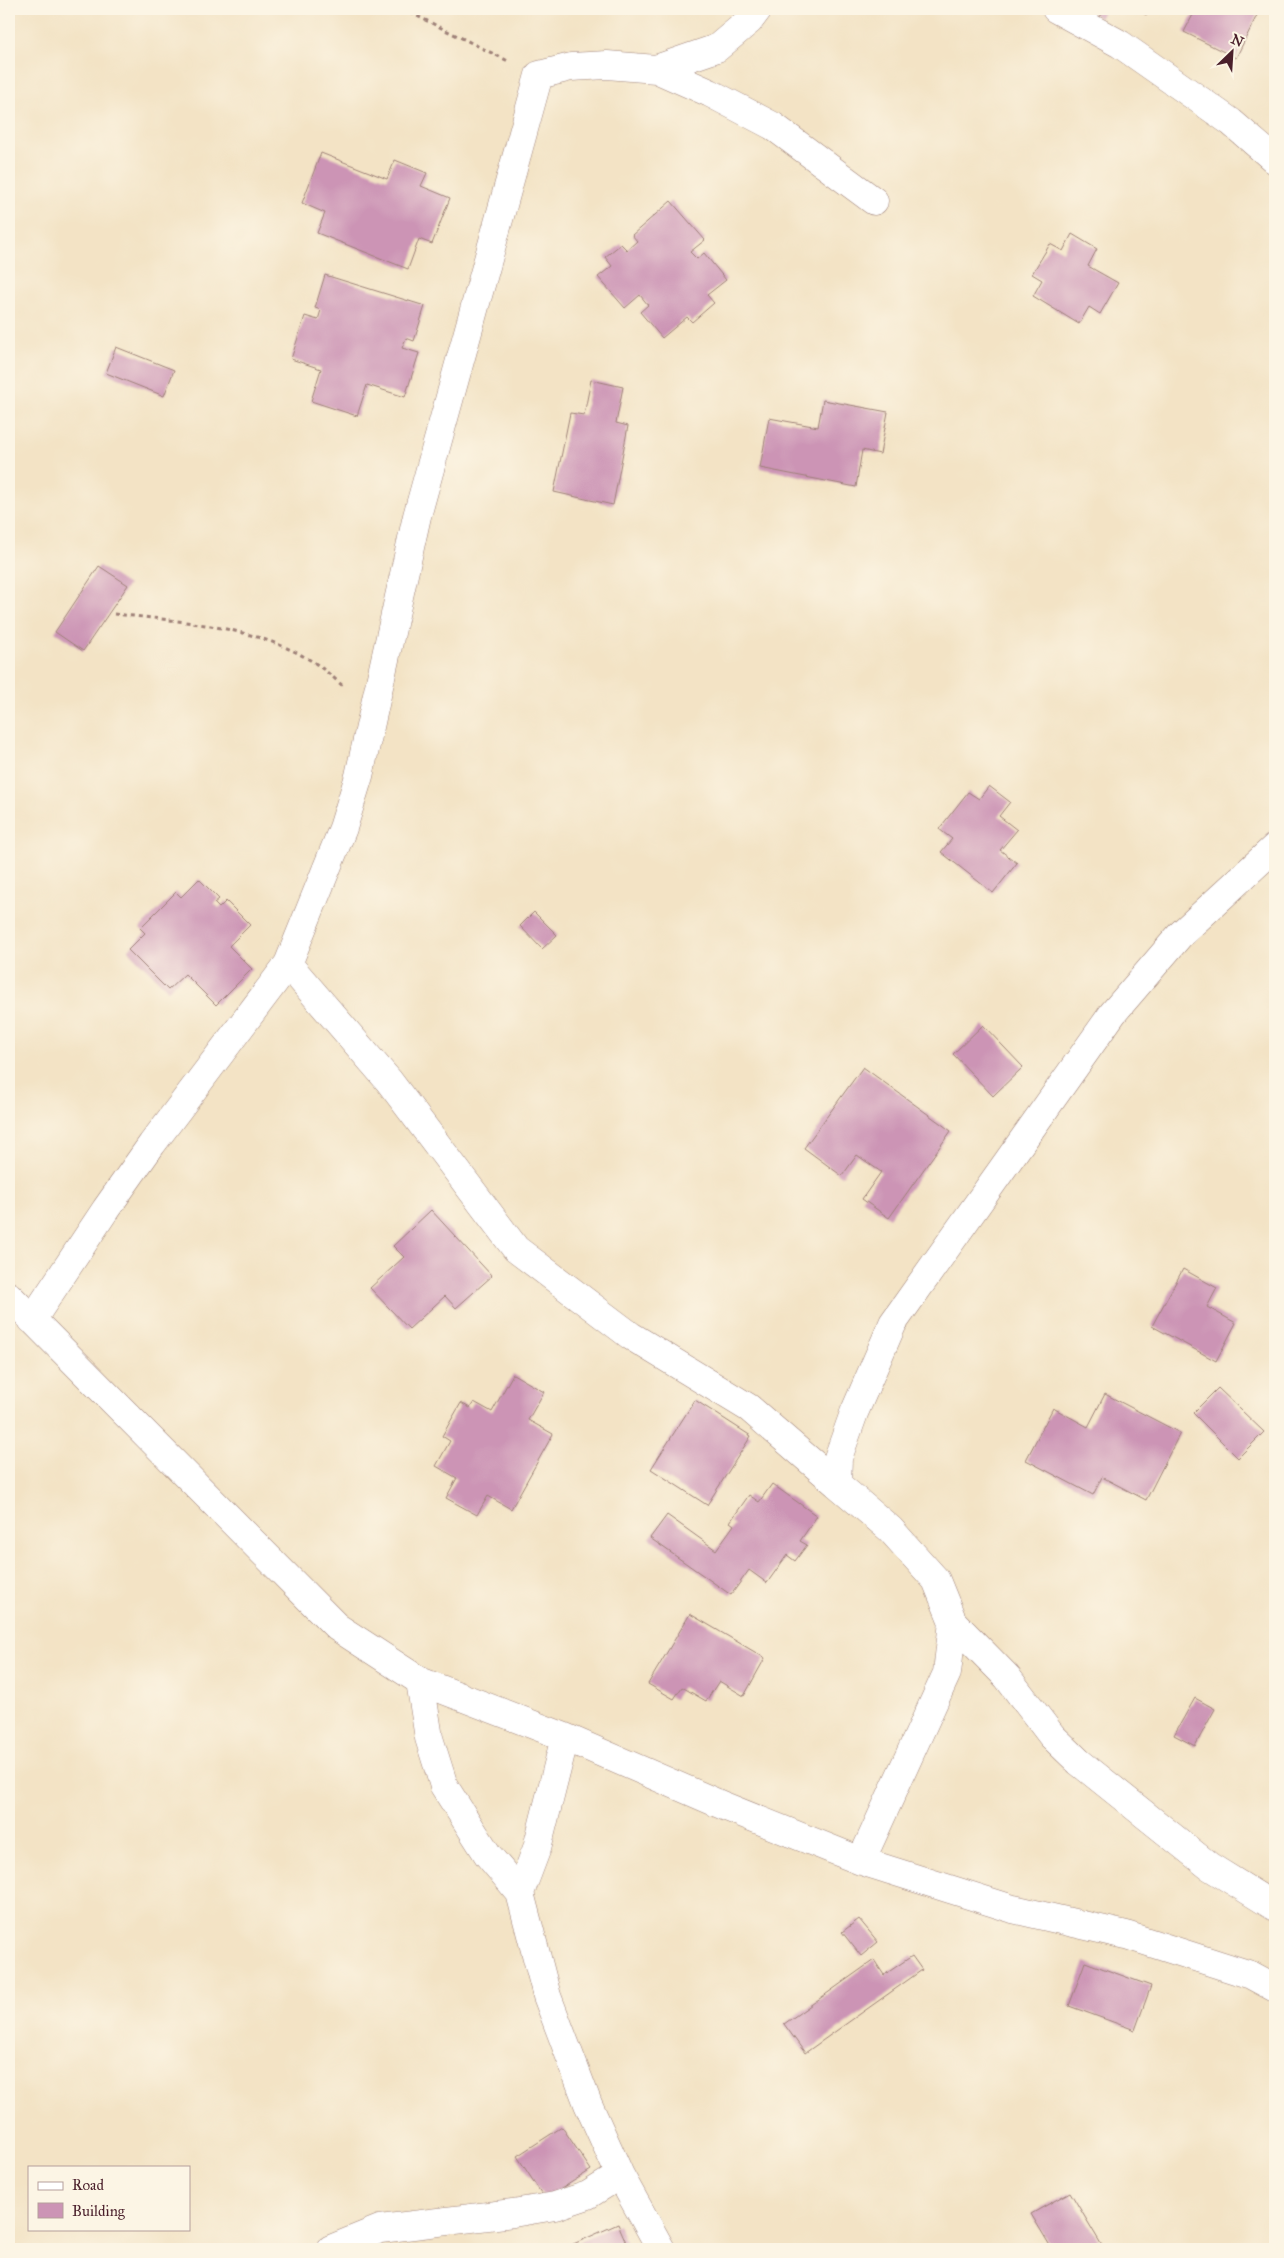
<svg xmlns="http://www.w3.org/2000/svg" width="1284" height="2258" font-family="'IM FELL Great Primer',serif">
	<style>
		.building { fill: #cc94b5 }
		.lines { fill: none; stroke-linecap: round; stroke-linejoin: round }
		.minor-casing { stroke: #9e8178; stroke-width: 29 }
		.path { stroke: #9e8178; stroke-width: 3; stroke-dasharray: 4 4; stroke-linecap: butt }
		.minor { stroke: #fff; stroke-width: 28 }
	</style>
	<rect width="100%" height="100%" fill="#fcf5e5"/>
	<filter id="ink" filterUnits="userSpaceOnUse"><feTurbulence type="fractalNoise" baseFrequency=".02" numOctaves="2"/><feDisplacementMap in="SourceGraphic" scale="10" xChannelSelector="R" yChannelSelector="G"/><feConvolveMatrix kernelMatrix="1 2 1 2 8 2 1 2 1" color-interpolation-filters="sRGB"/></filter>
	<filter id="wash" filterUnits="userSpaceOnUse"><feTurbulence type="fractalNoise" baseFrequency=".0096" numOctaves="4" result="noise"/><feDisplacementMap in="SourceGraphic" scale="20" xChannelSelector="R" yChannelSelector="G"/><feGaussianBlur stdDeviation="1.12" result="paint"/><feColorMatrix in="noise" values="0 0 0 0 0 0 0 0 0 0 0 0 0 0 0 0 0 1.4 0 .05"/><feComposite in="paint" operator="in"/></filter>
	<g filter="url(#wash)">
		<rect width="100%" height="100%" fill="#f3e3c5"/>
		<g id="blocks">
			<path class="building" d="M 1087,9 L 1106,9 L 1099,18 Z
				M 1138,9 L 1151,9 L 1146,15 Z
				M 1196,9 L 1260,9 L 1236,58 L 1184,32 Z
				M 321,153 L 387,179 L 395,160 L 427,173 L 421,186 L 450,198 L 432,244 L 419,239 L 408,269 L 317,233 L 325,213 L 302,203 Z
				M 671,201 L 705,240 L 690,252 L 697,259 L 704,253 L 726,280 L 707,295 L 714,303 L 692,322 L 687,317 L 662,338 L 640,312 L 648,305 L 640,295 L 625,308 L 598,277 L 612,266 L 605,257 L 621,244 L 627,250 L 637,241 L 632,235 Z
				M 1072,234 L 1097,249 L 1088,266 L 1118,283 L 1100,314 L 1089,307 L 1079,324 L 1033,296 L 1042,280 L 1032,274 L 1050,244 L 1063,251 Z
				M 325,275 L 425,306 L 414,341 L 406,338 L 402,348 L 419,353 L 405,397 L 367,385 L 357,416 L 311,401 L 321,369 L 291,359 L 305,316 L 318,320 L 321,310 L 315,308 Z
				M 116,347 L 174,370 L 164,396 L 106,373 Z
				M 591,380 L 623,387 L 616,423 L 628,426 L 613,505 L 554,492 L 570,413 L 584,415 Z
				M 823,400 L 888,412 L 880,454 L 862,450 L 856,487 L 760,468 L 769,418 L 818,427 Z
				M 99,566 L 128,585 L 83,651 L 55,632 Z
				M 989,786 L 1010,802 L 999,816 L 1017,830 L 1000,850 L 1017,863 L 993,893 L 941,852 L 952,839 L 939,829 L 968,792 L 979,799 Z
				M 199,879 L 219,899 L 214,903 L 219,908 L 226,901 L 250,925 L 229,946 L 252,969 L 216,1005 L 185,974 L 168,990 L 128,950 L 145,933 L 140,928 L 176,892 L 181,897 Z
				M 534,912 L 557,935 L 542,949 L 520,926 Z
				M 983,1025 L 1023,1067 L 993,1096 L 953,1054 Z
				M 863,1067 L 951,1131 L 889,1218 L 862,1199 L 881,1172 L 857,1155 L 842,1176 L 804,1148 Z
				M 431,1210 L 492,1276 L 456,1308 L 445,1296 L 409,1329 L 370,1288 L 404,1257 L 393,1246 Z
				M 1183,1269 L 1217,1288 L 1207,1307 L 1236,1323 L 1216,1361 L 1152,1326 Z
				M 513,1374 L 544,1392 L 528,1420 L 553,1434 L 511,1509 L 488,1496 L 477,1515 L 446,1498 L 457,1478 L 436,1466 L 450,1441 L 442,1436 L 461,1403 L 470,1408 L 474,1402 L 492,1412 Z
				M 1218,1388 L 1264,1432 L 1238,1458 L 1193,1413 Z
				M 1105,1394 L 1180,1433 L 1146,1500 L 1102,1477 L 1093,1495 L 1026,1460 L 1053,1408 L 1088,1427 Z
				M 695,1400 L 751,1436 L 707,1505 L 651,1469 Z
				M 772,1484 L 817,1516 L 800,1541 L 807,1545 L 795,1561 L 787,1555 L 767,1583 L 749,1570 L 731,1595 L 650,1538 L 667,1515 L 716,1550 L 734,1525 L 730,1522 L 749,1495 L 759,1502 Z
				M 690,1614 L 765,1658 L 744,1696 L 719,1681 L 706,1701 L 682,1687 L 674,1699 L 648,1684 Z
				M 1195,1698 L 1215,1709 L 1195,1746 L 1174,1735 Z
				M 859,1919 L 878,1942 L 861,1956 L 842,1932 Z
				M 912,1956 L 922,1970 L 805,2053 L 784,2024 L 874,1960 L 884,1975 Z
				M 1085,1962 L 1151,1986 L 1135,2030 L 1069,2006 Z
				M 562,2127 L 591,2170 L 545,2199 L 517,2156 Z
				M 1070,2192 L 1104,2249 L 1052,2249 L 1031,2214 Z
				M 618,2224 L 629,2249 L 570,2249 L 569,2246 Z"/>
		</g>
	</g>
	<g filter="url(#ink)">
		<use href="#blocks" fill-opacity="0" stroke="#9e8178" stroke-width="1"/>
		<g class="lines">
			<g class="minor-casing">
				<path id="minor" d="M 1056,9 L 1120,44 L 1231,122 L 1275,160
					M 656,69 L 710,93 L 773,126 L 874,201
					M 288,964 L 389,1081 L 516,1249 L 631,1336 L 749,1408 L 837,1484
					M 9,1296 L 337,1627 L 420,1681 L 565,1737 L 724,1806 L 861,1861 L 1013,1909 L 1126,1935 L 1251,1975 L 1275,1988
					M 32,1320 L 106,1209 L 152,1144 L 288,964 L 343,828 L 359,776 L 417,516 L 539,75 L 571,67 L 607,65 L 656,69 L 717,48 L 749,21 L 758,9
					M 953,1622 L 1007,1677 L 1052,1736 L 1079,1762 L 1209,1866 L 1275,1907
					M 420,1681 L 429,1738 L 444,1786 L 488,1855 L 520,1893 L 547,1996 L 588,2104 L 620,2175 L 661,2249
					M 861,1861 L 947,1673 L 953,1622 L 936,1580 L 890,1529 L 837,1484 L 838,1458 L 854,1413 L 893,1323 L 1113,1013 L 1180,935 L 1275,847
					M 520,1893 L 537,1848 L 565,1737
					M 331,2249 L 380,2229 L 513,2213 L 555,2206 L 588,2195 L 620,2175"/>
			</g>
			<path class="path" d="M 403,9 L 508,61
				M 114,614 C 180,621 257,626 315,663 C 325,670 335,679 344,687"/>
			<use href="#minor" class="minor"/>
		</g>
	</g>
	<rect width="1284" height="2258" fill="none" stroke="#fcf5e5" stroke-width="30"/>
	<rect x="28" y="2166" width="162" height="65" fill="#fcf5e5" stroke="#b59f9b"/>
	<rect x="38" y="2182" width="25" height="8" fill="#ffffff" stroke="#b59f9b"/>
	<text x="72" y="2190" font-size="15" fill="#4a1f2b">Road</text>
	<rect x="38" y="2203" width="25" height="15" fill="#cc94b5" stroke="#b59f9b"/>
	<text x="72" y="2216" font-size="15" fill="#4a1f2b">Building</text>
	<g transform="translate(1232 52) rotate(25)" stroke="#fcf5e5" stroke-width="4" paint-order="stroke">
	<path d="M0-4L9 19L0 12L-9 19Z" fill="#4a1f2b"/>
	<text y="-8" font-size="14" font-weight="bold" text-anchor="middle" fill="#4a1f2b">N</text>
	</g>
</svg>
